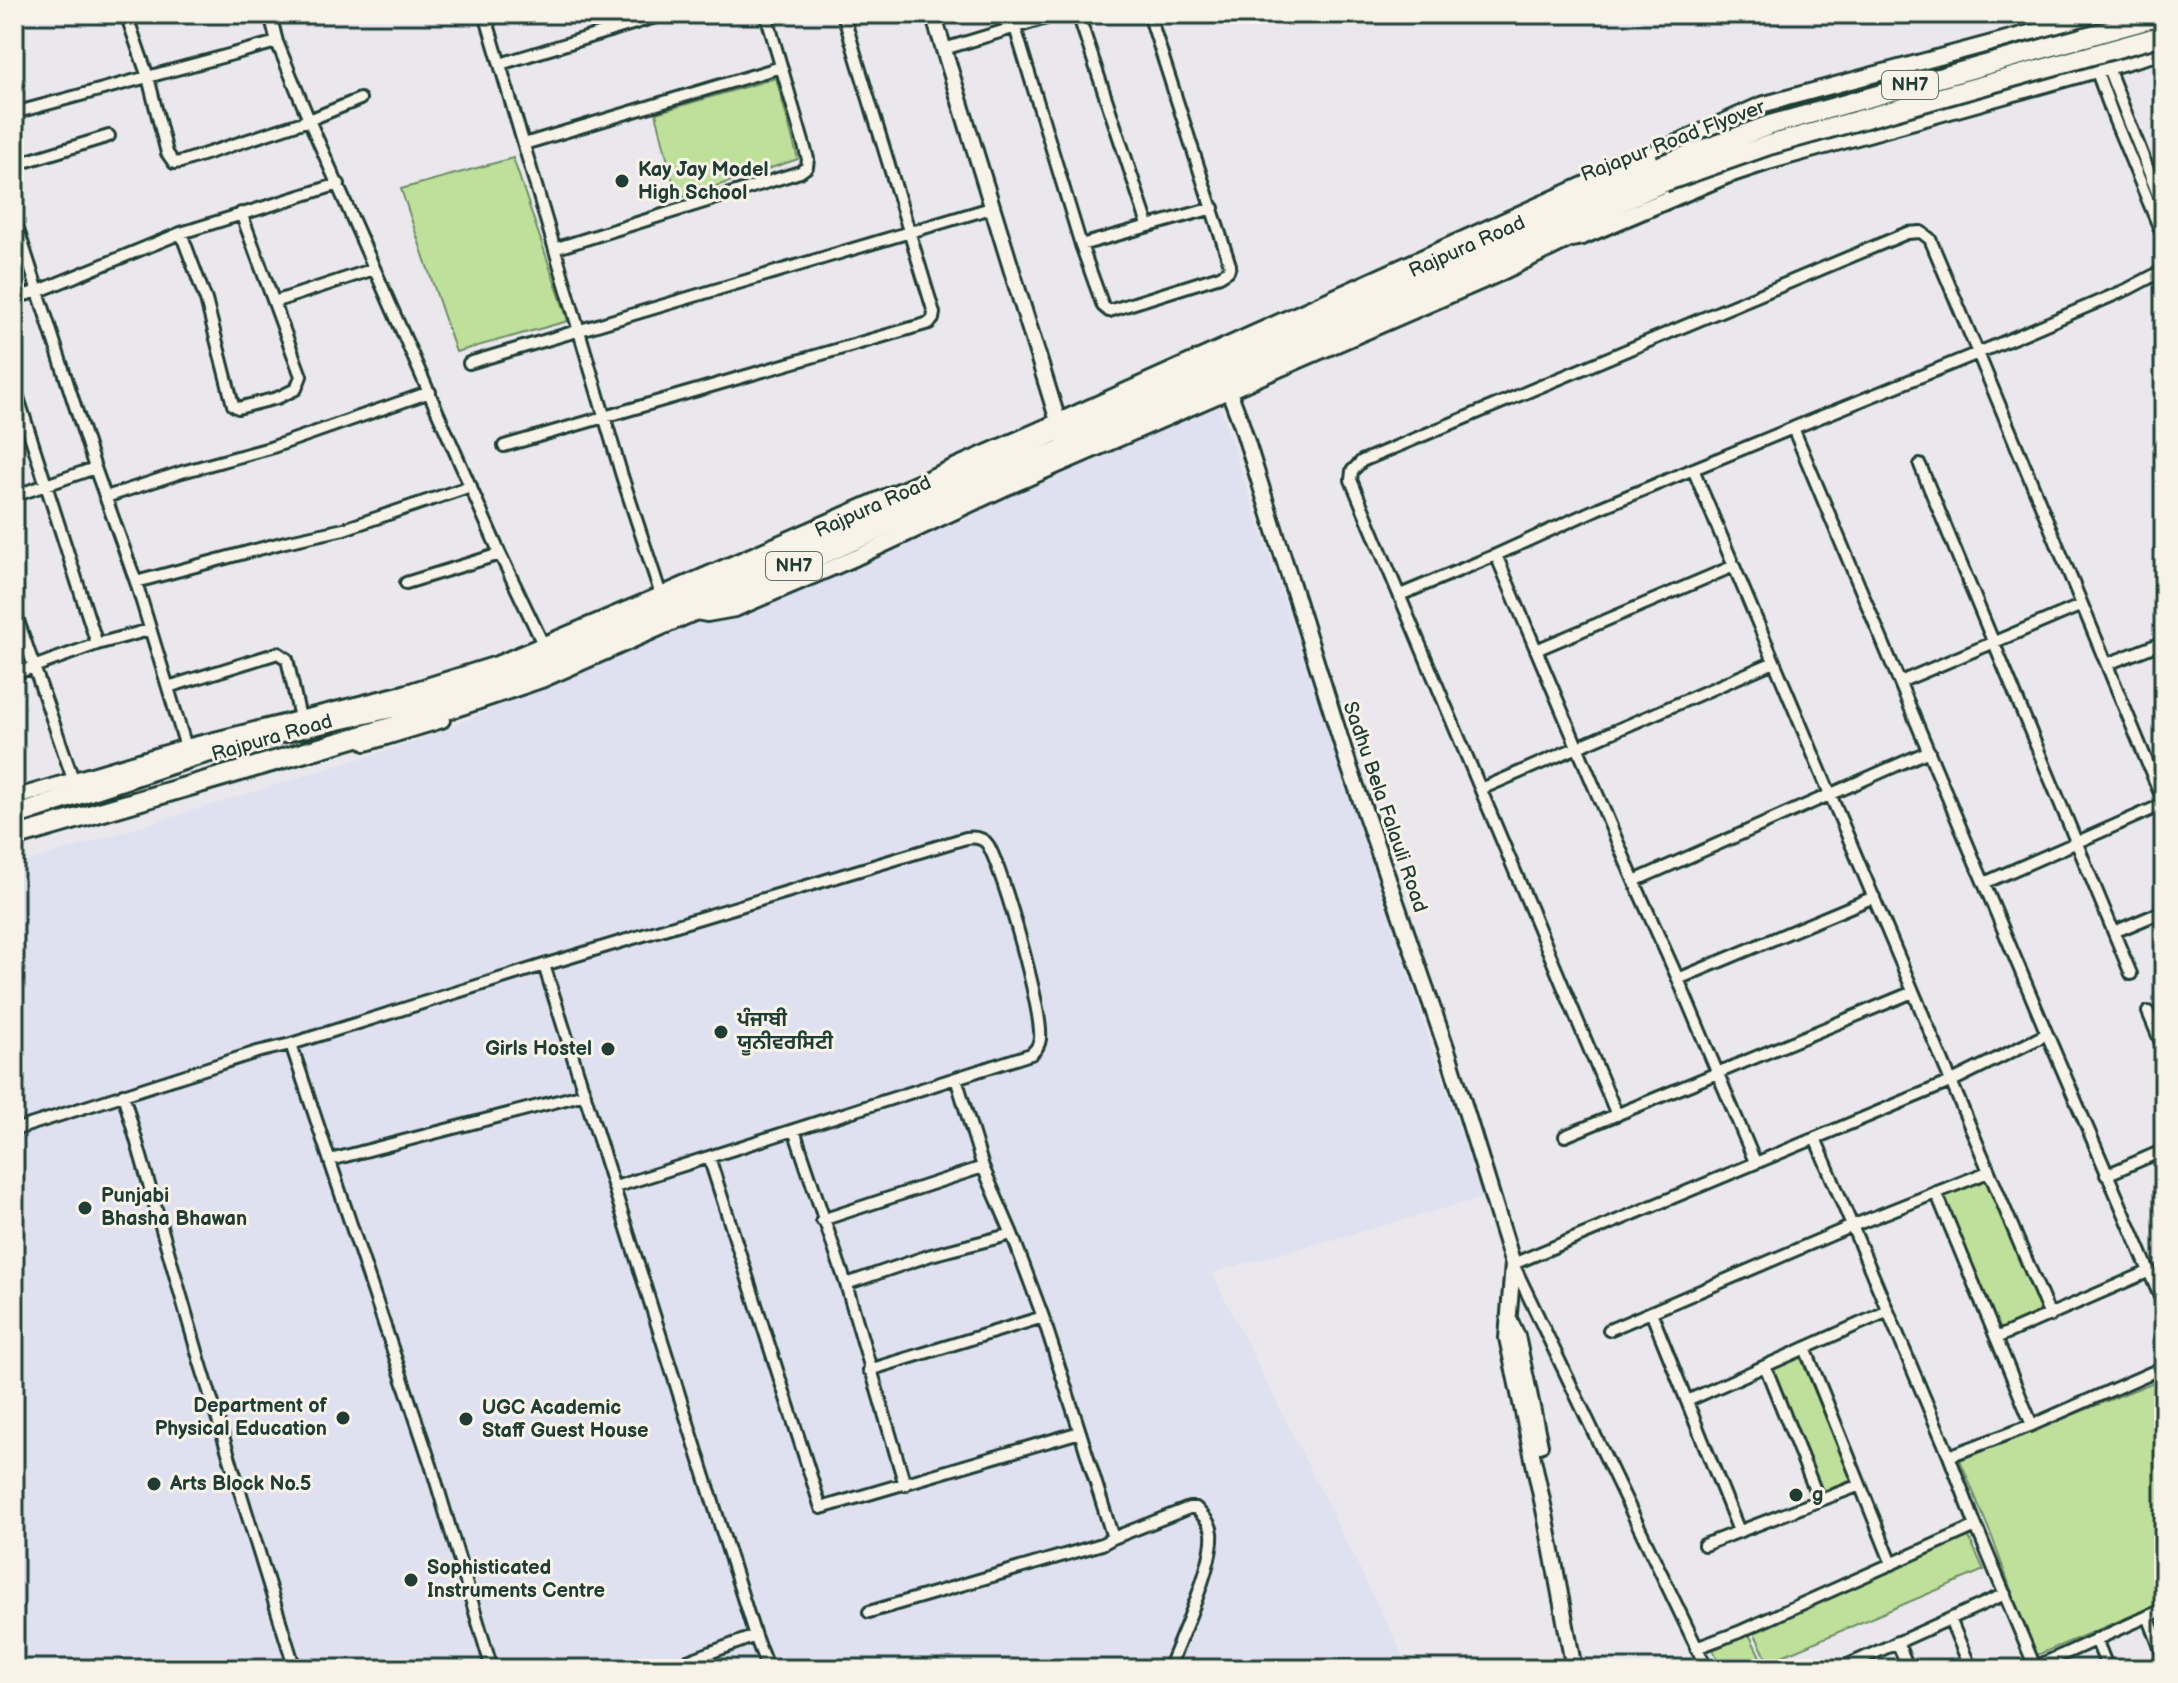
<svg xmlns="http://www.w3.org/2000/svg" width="2178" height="1683" font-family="'Balsamiq Sans','Noto Sans Gurmukhi',sans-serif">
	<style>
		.built { fill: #e0e1f0 }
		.green { fill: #bee09a; stroke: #6e8e67; stroke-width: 2 }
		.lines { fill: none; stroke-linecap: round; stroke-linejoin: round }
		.street-casing { stroke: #1f3d34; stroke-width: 16 }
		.secondary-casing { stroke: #1f3d34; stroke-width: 20 }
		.primary-casing { stroke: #1f3d34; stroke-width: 22 }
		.highway-casing { stroke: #1f3d34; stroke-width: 24 }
		.street { stroke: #f7f3e8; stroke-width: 10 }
		.secondary { stroke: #f7f3e8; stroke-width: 14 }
		.primary { stroke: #f7f3e8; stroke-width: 16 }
		.highway { stroke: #f7f3e8; stroke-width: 18 }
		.highway-bridge-casing { stroke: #1f3d34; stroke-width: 24; stroke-linecap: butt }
		.highway-bridge { stroke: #f7f3e8; stroke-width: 18 }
		.poi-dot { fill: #1f3d34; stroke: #f7f3e8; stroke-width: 3 }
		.labels { text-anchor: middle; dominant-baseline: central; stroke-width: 6; stroke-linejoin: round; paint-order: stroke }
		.shield { fill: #f7f3e8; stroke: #60746a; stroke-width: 2 }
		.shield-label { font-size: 18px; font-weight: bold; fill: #1f3d34 }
		.street-label { font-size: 20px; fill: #1f3d34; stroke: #f7f3e8 }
		.poi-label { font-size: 20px; font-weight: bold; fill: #1f3d34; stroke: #f7f3e8; text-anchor: start }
	</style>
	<rect width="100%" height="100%" fill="#eae8ed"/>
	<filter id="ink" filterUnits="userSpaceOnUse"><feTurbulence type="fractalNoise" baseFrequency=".0125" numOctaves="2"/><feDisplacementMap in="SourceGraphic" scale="16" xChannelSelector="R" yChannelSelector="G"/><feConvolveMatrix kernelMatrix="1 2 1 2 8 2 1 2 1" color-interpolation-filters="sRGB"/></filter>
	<g filter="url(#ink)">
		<path class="built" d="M 1218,401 L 1482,1198 L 1212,1273 L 1410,1669 L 14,1669 L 14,866 L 419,740 Z"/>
		<path class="green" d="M 776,78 L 798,159 L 677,199 L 656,113 Z
			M 513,158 L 568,321 L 456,352 L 401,189 Z
			M 1986,1178 L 2044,1314 L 1998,1332 L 1943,1195 Z
			M 1800,1356 L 1852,1480 L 1822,1491 L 1773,1368 Z
			M 2164,1378 L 2164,1602 L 2035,1656 L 1992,1537 L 1960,1460 Z
			M 1968,1535 L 1984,1570 L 1768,1662 L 1754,1632 Z
			M 1749,1634 L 1766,1669 L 1723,1669 L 1713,1650 Z"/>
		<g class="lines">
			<g class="street-casing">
				<path id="street" d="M 126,14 L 148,77 L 167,153 L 174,163 L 181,162 L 309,120 L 360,99
					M 270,14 L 277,42 L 309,120 L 500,554 L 544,646
					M 485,14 L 622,476 L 661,595
					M 1011,14 L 1081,245 L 1103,306 L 1109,311 L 1220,276 L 1228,271 L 1230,265 L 1149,14
					M 1078,14 L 1148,225
					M 14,16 L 20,14
					M 2078,20 L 2115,121 L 2164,239
					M 944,49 L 1059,14
					M 2106,63 L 2164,210
					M 500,64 L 665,14
					M 14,113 L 277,42
					M 524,144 L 781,67
					M 14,165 L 109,136
					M 14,217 L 95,468 L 136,582 L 186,747
					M 181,233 L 206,300 L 233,405 L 238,408 L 277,398 L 296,389 L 301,376 L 241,213
					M 1081,245 L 1213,208
					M 557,248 L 800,172 L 807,167 L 808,159 L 766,14
					M 14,298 L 39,291 L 181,233 L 339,184
					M 274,302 L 374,269
					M 469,363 L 991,208
					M 14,385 L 97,644
					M 504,446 L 929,323 L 933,319 L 934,313 L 843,14
					M 1920,465 L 2131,974
					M 1693,469 L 2050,1316
					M 14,496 L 95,468
					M 106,497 L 182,472 L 270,448 L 430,392
					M 136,582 L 285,542 L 344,529 L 471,486
					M 406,583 L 500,554
					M 1400,595 L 1496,555
					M 14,609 L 73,779
					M 1536,650 L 1734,566
					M 2107,664 L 2164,642
					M 14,674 L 97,644 L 149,630
					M 1900,682 L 2082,605
					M 168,687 L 278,653 L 287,659 L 300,718
					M 1481,789 L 1774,662
					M 1634,881 L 1496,555 L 1599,508 L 1793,428
					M 1984,883 L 2164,804
					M 2114,932 L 2164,911
					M 544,965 L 966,838 C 974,837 983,837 988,845 C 1003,870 1043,1011 1040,1039 C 1039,1046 1036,1050 1031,1054 L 615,1187
					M 1678,979 L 1874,897
					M 2148,1012 L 2164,1050
					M 2047,1034 L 1793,428 L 1978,353 L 2164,803
					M 291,1044 L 544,965 L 755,1636 L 666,1669
					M 123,1094 L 200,1362 L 295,1669
					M 1617,1115 L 1351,480 L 1352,471 L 1362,461 L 1907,233 L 1921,232 L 1930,239 L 1978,353 L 2128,289 L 2164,270
					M 14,1130 L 257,1052 L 291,1044 L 432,1468 L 492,1669
					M 794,1130 L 846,1284 L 905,1485
					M 1565,1136 L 1913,992
					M 1815,1138 L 1949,1456
					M 709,1157 L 821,1508 L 1080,1432 L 1043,1317 L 1012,1234 L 983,1167 L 956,1078
					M 330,1160 L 585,1094
					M 1755,1162 L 1678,979 L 1634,881 L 1929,751
					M 2106,1175 L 2164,1150
					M 1936,1192 L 2032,1425
					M 822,1220 L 983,1167
					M 846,1284 L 931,1255 L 1012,1234
					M 1651,1312 L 1739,1531
					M 1609,1330 L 1852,1226 L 1988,1172
					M 1996,1338 L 2150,1271
					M 1805,1348 L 1892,1564
					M 1765,1366 L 1819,1500
					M 869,1370 L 1043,1317
					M 1687,1401 L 1888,1311
					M 1080,1432 L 1113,1538 L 1189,1508 L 1196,1508 C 1203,1516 1211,1523 1212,1533 C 1215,1562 1180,1640 1168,1669
					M 1976,1526 L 1949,1456 L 2032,1425 L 2164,1367
					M 1704,1545 L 1860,1485
					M 869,1612 L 1102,1544 L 1113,1538
					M 2148,1616 L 2164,1658
					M 1950,1619 L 1971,1669
					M 755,1636 L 768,1669
					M 2096,1639 L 2108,1669
					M 1897,1642 L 1909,1669
					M 1696,1648 L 1739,1632 L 1976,1526 L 2035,1667 L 2164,1609
					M 1707,1669 L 1513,1264 L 1950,1082 L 2047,1034 L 2164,1306
					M 1839,1669 L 2005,1594"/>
			</g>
			<g class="secondary-casing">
				<path id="secondary" d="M 933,14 L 1066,447
					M 1221,370 L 1241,423 L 1348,763 L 1449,1056 L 1513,1264 L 1507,1338 L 1545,1514 L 1574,1669
					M 691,611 L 707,614 L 735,609 L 855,558 L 1007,487 L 1496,275 L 1572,238
					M 366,743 L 442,720
					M 14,798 L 186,747 L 404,693 L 497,664 L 661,595 L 1057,422 L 1761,105 L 2100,14
					M 1510,1321 L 1517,1336 L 1540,1445"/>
			</g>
			<g class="primary-casing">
				<path id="primary" d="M 1552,233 L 1572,238 L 1582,236 L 1726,175 L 1768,161 L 2164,50"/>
			</g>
			<g class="highway-casing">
				<path id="highway" d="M 14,816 L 192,757 L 267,736 L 410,704 L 529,665 L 863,520 L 1060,430 L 1118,408 L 1659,166
					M 14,837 L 426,717 L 541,678 L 1468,271 L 1664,182"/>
			</g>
			<use href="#street" class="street"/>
			<use href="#secondary" class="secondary"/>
			<use href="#primary" class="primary"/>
			<use href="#highway" class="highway"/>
			<g class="highway-bridge-casing">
				<path id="highway-bridge" d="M 1659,166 L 1770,125 L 2164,15
					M 1664,182 L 1769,145 L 2164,35"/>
			</g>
			<use href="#highway-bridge" class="highway-bridge"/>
		</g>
	</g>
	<g class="poi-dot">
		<circle cx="622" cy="181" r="8"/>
		<circle cx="721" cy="1032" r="8"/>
		<circle cx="608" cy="1049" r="8"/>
		<circle cx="85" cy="1208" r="8"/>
		<circle cx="343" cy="1418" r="8"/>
		<circle cx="466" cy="1419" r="8"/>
		<circle cx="154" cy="1484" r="8"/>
		<circle cx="1796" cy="1495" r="8"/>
		<circle cx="411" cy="1580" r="8"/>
	</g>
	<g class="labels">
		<g class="shield">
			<rect x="1882" y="71" width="56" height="28" rx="6"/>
			<rect x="766" y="552" width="56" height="28" rx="6"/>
		</g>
		<g class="shield-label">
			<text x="1910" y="85">NH7</text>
			<text x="794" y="566">NH7</text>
		</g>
		<g class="street-label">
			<text transform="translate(1673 141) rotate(-21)">Rajapur Road Flyover</text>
			<text transform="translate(1467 247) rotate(-24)">Rajpura Road</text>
			<text transform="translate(873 507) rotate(-24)">Rajpura Road</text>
			<text transform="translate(272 738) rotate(-16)">Rajpura Road</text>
			<text transform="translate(1385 807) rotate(71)">Sadhu Bela Falauli Road</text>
		</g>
		<g class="poi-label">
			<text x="638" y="170">Kay Jay Model<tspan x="638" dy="23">High School</tspan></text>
			<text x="737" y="1020">ਪੰਜਾਬੀ<tspan x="737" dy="23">ਯੂਨੀਵਰਸਿਟੀ</tspan></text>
			<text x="592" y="1049" text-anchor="end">Girls Hostel</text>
			<text x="101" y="1196">Punjabi<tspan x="101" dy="23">Bhasha Bhawan</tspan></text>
			<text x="327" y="1406" text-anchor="end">Department of<tspan x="327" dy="23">Physical Education</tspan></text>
			<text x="482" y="1408">UGC Academic<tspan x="482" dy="23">Staff Guest House</tspan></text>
			<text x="170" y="1484">Arts Block No.5</text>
			<text x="1812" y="1495">g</text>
			<text x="427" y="1568">Sophisticated<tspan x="427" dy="23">Instruments Centre</tspan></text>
		</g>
	</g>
	<rect width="2178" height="1683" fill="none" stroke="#f7f3e8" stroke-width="48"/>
	<rect x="24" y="24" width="2130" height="1635" fill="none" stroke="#1f3d34" stroke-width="3" filter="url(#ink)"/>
</svg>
